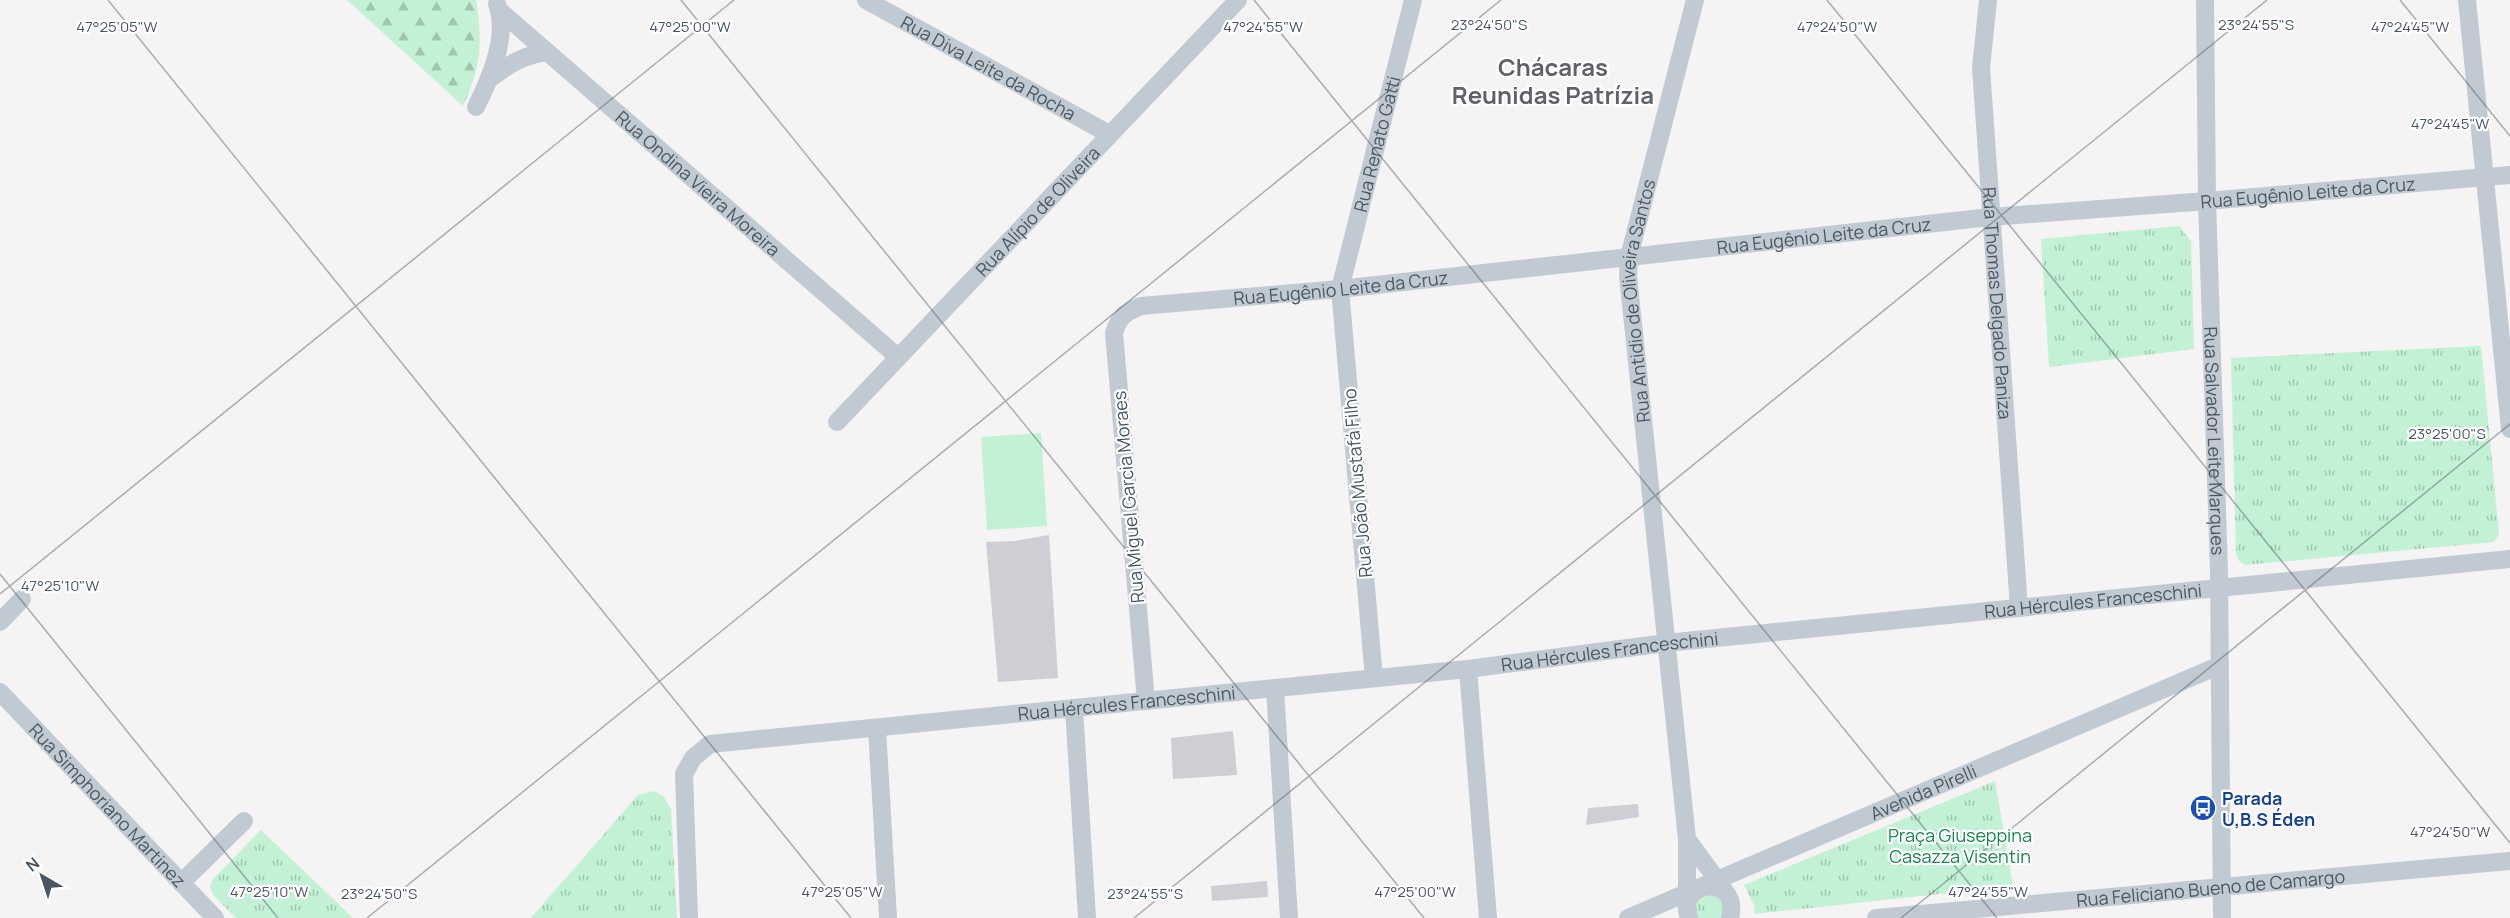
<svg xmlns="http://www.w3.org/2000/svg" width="2510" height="918" font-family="Manrope,sans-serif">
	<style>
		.grass { fill: url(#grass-tufts) }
		.forest { fill: url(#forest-firs) }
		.pitch { fill: #c3f1d5 }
		.building { fill: #cdcfd5 }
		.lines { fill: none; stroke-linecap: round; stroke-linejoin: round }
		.street { stroke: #c1cad2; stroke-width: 18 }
		.ticks { fill: none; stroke: #4a5661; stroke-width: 1.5; stroke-opacity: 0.45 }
		.labels { text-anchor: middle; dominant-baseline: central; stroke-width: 4.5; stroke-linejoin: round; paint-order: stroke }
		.street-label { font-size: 18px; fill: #4a5661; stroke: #fff }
		.transit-label { font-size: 18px; font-weight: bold; fill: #164399; stroke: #fff; text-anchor: start }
		.park-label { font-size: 18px; fill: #17864f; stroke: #fff }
		.district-label { font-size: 24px; font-weight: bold; fill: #5f6368; stroke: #fff }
		.ticks-label { font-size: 15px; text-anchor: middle; fill: #4a5661; stroke: #fff; stroke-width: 4.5; stroke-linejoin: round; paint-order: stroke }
	</style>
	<defs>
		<pattern id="grass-tufts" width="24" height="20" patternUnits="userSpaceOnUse" patternTransform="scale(1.5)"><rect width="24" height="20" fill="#c3f1d5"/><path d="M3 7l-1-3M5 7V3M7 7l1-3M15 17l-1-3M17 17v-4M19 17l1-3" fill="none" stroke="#a0c6b0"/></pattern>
		<pattern id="forest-firs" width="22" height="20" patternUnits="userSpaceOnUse" patternTransform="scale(1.5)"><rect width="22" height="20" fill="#c3f1d5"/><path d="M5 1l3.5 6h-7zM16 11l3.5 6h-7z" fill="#a0c6b0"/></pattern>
	</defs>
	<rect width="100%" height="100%" fill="#f5f3f3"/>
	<path class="grass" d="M 2179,226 L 2191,241 L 2194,349 L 2049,367 L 2041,239 Z
		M 2481,346 L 2499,534 L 2494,542 L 2245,565 L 2239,561 L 2236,554 L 2231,358 Z
		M 1995,781 L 2013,886 L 1755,914 L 1754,905 L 1744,885 Z
		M 654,791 L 664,797 L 671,809 L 677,918 L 531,918 L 638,795 Z
		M 261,830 L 353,918 L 236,918 L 213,895 L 210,887 L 213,879 Z
		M 1714,893 L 1725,905 L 1722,918 L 1696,918 L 1693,904 L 1697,897 Z"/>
	<path class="forest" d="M 347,0 L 476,0 C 483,43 481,66 463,106 Z"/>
	<path class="pitch" d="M 1041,433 L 1047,526 L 987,530 L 981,437 Z"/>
	<path class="building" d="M 1049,535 L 1058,678 L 998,682 L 986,542 L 1015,541 Z
		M 1233,731 L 1237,775 L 1173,779 L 1171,738 Z
		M 1638,804 L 1639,817 L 1586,825 L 1588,808 Z
		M 1267,881 L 1268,897 L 1212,901 L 1211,886 Z"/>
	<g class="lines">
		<g class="street">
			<path id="s1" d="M 866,0 L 1109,134"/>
			<path id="s2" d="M 1988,0 L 1981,68 L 2019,608"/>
			<path id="s3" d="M 2205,0 L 2207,201 L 2219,572 L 2222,918"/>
			<path d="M 2467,0 L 2510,429"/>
			<path id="s4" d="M 499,10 L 898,357"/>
			<path d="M 491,78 C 509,64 524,55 547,52"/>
			<path d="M 476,107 C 490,79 509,36 497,4"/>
			<path id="s5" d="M 837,422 L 1238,0"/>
			<path d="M 0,622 L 22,599"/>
			<path d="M 1468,669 L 1488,918"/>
			<path id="s6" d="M 1374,678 L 1340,289 L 1413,0"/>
			<path d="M 1275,688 L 1289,918"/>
			<path id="s7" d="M 0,692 L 215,918"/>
			<path id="s8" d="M 1146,701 L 1114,333 C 1119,317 1125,312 1141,306 L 1340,289 L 1990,217 L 2207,201 L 2510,175"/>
			<path d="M 1074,708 L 1087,918"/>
			<path d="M 877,728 L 888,918"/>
			<path d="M 1687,839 L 1723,888"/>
			<path d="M 181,883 L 244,821"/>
			<path id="s9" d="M 1687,905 L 1687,839 L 1628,276 L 1629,257 L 1695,0"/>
			<path id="s10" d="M 689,918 L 684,774 L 693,758 L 710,744 L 1468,669 L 1666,643 L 2510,559"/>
			<path id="s11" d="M 1628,918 L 2218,666"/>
			<path d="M 1689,918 C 1674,881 1741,871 1730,918"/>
			<path id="s12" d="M 1876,918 L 2510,861"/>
		</g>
	</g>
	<path class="ticks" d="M 108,0 L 851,918M 681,0 L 1424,918M 1254,0 L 1997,918M 1827,0 L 2510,843M 2400,0 L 2510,136M 0,574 L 278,918M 0,594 L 734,0M 367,918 L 1501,0M 1134,918 L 2267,0M 1901,918 L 2510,424"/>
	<defs>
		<g id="bus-disc" transform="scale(1.35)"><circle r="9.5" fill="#1a4fb4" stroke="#fff"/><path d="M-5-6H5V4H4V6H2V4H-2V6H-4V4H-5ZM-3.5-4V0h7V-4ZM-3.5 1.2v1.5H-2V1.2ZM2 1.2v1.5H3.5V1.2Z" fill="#fff"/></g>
	</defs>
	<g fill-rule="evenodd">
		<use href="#bus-disc" x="2203" y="808"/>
	</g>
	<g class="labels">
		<g class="street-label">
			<text stroke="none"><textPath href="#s1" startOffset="140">Rua Diva Leite da Rocha</textPath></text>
			<text stroke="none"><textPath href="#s6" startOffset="540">Rua Renato Gatti</textPath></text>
			<text stroke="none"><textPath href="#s4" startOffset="264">Rua Ondina Vieira Moreira</textPath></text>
			<text stroke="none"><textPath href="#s8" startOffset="1582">Rua Eugênio Leite da Cruz</textPath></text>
			<text stroke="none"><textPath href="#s5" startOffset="291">Rua Alípio de Oliveira</textPath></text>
			<text stroke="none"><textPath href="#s8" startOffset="1096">Rua Eugênio Leite da Cruz</textPath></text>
			<text stroke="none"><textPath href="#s8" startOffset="610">Rua Eugênio Leite da Cruz</textPath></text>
			<text stroke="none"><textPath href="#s9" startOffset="608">Rua Antidio de Oliveira Santos</textPath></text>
			<text stroke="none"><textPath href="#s2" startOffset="304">Rua Thomas Delgado Paniza</textPath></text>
			<text stroke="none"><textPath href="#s3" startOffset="441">Rua Salvador Leite Marques</textPath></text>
			<text transform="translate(1357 483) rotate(-95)">Rua João Mustafá Filho</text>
			<text transform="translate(1128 497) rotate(-95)">Rua Miguel Garcia Moraes</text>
			<text stroke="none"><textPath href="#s10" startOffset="1575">Rua Hércules Franceschini</textPath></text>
			<text stroke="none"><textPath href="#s10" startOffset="1089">Rua Hércules Franceschini</textPath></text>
			<text stroke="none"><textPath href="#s10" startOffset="603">Rua Hércules Franceschini</textPath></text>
			<text stroke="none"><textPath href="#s11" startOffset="321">Avenida Pirelli</textPath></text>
			<text stroke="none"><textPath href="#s7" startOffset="156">Rua Simphoriano Martinez</textPath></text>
			<text stroke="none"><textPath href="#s12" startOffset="336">Rua Feliciano Bueno de Camargo</textPath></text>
		</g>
		<g class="transit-label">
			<text x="2222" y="798">Parada<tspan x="2222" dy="21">U,B.S Éden</tspan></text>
		</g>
		<g class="park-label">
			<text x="1960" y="835">Praça Giuseppina<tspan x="1960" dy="21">Casazza Visentin</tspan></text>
		</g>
		<g class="district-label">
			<text x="1553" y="66">Chácaras<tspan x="1553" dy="28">Reunidas Patrízia</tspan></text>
		</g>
	</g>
	<g class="ticks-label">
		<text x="1489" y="30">23°24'50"S</text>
		<text x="2256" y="30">23°24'55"S</text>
		<text x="1263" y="32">47°24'55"W</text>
		<text x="117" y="32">47°25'05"W</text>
		<text x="690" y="32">47°25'00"W</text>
		<text x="1837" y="32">47°24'50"W</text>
		<text x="2410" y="32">47°24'45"W</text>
		<text x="2450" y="129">47°24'45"W</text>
		<text x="2447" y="439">23°25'00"S</text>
		<text x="60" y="591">47°25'10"W</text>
		<text x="2450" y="837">47°24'50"W</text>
		<text x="269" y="897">47°25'10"W</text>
		<text x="842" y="897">47°25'05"W</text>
		<text x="1415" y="897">47°25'00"W</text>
		<text x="1988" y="897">47°24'55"W</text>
		<text x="379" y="899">23°24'50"S</text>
		<text x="1145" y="899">23°24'55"S</text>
	</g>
	<g transform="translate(42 876) rotate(321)" stroke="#ffffff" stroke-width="4.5" paint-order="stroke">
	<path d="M0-4.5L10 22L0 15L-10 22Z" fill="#4a5661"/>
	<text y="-9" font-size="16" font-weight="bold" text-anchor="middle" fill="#4a5661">N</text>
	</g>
</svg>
